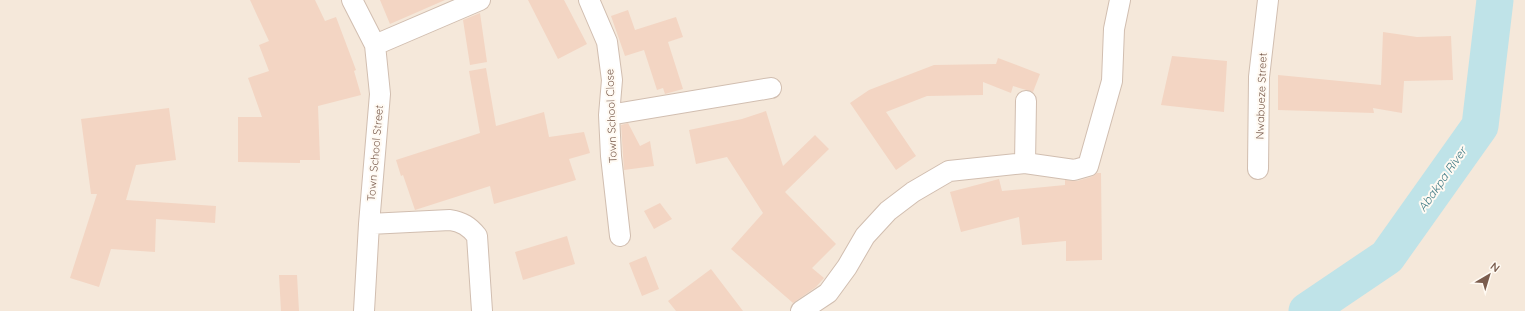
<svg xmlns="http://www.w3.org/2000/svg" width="1525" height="311" font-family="Quicksand,sans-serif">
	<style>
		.residential { fill: #f5e8da }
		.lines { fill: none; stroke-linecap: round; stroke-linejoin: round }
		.river { stroke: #bfe3e8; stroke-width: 37 }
		.building { fill: #f3d5c3 }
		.street-casing { stroke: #d1beb0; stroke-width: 22 }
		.street { stroke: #fff; stroke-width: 20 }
		.labels { text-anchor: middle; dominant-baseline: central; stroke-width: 4; stroke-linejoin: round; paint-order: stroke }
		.street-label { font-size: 11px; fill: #7a5c4d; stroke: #fffaf3 }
		.water-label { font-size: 12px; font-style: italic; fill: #437c86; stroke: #fffaf3 }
	</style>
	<rect width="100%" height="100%" fill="#fdf6ec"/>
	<path class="residential" d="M 0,0 L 1525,0 L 1525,311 L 0,311 Z"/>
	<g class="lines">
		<path class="river" d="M 1307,311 L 1387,257 L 1480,126 L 1495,0"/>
	</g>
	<path class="building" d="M 250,0 L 315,0 L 325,21 L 336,17 L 356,70 L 354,71 L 361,95 L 318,106 L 320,160 L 300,160 L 300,163 L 238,162 L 238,117 L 262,117 L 248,78 L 269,71 L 259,45 L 269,41 Z
		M 380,0 L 445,0 L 390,24 Z
		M 528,0 L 564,0 L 587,44 L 558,59 Z
		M 628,10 L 635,30 L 676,17 L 683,37 L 668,42 L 683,89 L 665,94 L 663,88 L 657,90 L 644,50 L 625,56 L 611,16 Z
		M 480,13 L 487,62 L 470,65 L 463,20 Z
		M 1383,32 L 1417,37 L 1451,36 L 1453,80 L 1404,81 L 1402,113 L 1373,108 L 1374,113 L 1278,110 L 1278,75 L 1381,85 Z
		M 1172,56 L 1227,61 L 1224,112 L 1161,105 Z
		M 998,58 L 1040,74 L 1033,92 L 1013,86 L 1011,93 L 983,82 L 983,95 L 927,96 L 886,112 L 916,156 L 896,170 L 850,103 L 869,90 L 934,65 L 996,64 Z
		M 486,68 L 496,126 L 544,112 L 549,137 L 584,132 L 590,153 L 569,159 L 576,180 L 494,204 L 490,186 L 415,210 L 403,175 L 401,176 L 396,160 L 480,133 L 469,71 Z
		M 169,108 L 176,160 L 136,165 L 126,200 L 216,206 L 215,223 L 156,219 L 155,252 L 111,249 L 99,287 L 70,278 L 97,194 L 91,194 L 81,119 Z
		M 766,111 L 783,166 L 815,135 L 829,149 L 785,192 L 836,244 L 812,268 L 824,278 L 816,287 L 793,303 L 731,249 L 763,213 L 727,157 L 696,164 L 689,130 L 742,119 Z
		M 628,123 L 640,146 L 650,141 L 654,166 L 624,170 L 621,125 Z
		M 1097,173 L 1101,173 L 1102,260 L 1066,261 L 1066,241 L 1022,245 L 1019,217 L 961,232 L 950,192 L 999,179 L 1002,191 L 1065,185 L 1065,180 L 1077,181 L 1091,177 Z
		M 660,203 L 672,219 L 654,229 L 644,211 Z
		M 567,236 L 575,264 L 523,280 L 515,252 Z
		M 646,256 L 659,289 L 642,296 L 629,263 Z
		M 711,269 L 743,311 L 676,311 L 668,301 Z
		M 279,275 L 297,275 L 299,311 L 281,311 Z"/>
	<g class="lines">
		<g class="street-casing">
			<path id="street" d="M 352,0 L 375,45 L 380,94 L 369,224 L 364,311
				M 589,0 L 607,42 L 612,80 L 609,115 L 611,156 L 620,236
				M 375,45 L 480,0
				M 609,115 L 771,88
				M 1025,163 L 1026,101
				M 1258,169 L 1259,77 L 1268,0
				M 369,224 L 450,220 C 462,222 469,226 477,236 L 482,311
				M 801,311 L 828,293 L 847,267 L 865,236 L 888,211 L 913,192 L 949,171 L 1025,163 L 1074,170 L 1088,166 L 1112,81 L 1114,29 L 1120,0"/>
		</g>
		<use href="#street" class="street"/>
	</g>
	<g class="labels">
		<g class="street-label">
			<text transform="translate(1261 96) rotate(-88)">Nwabueze Street</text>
			<text transform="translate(611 116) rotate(-92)">Town School Close</text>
			<text transform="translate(375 153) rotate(-85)">Town School Street</text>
		</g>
		<g class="water-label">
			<text transform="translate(1442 179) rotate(-55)">Abakpa River</text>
		</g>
	</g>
	<g transform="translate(1489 275) rotate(38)" stroke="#fffaf3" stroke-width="3" paint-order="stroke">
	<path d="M0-3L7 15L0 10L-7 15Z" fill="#7a5c4d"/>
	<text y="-6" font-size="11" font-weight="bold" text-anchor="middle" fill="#7a5c4d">N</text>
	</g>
</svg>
